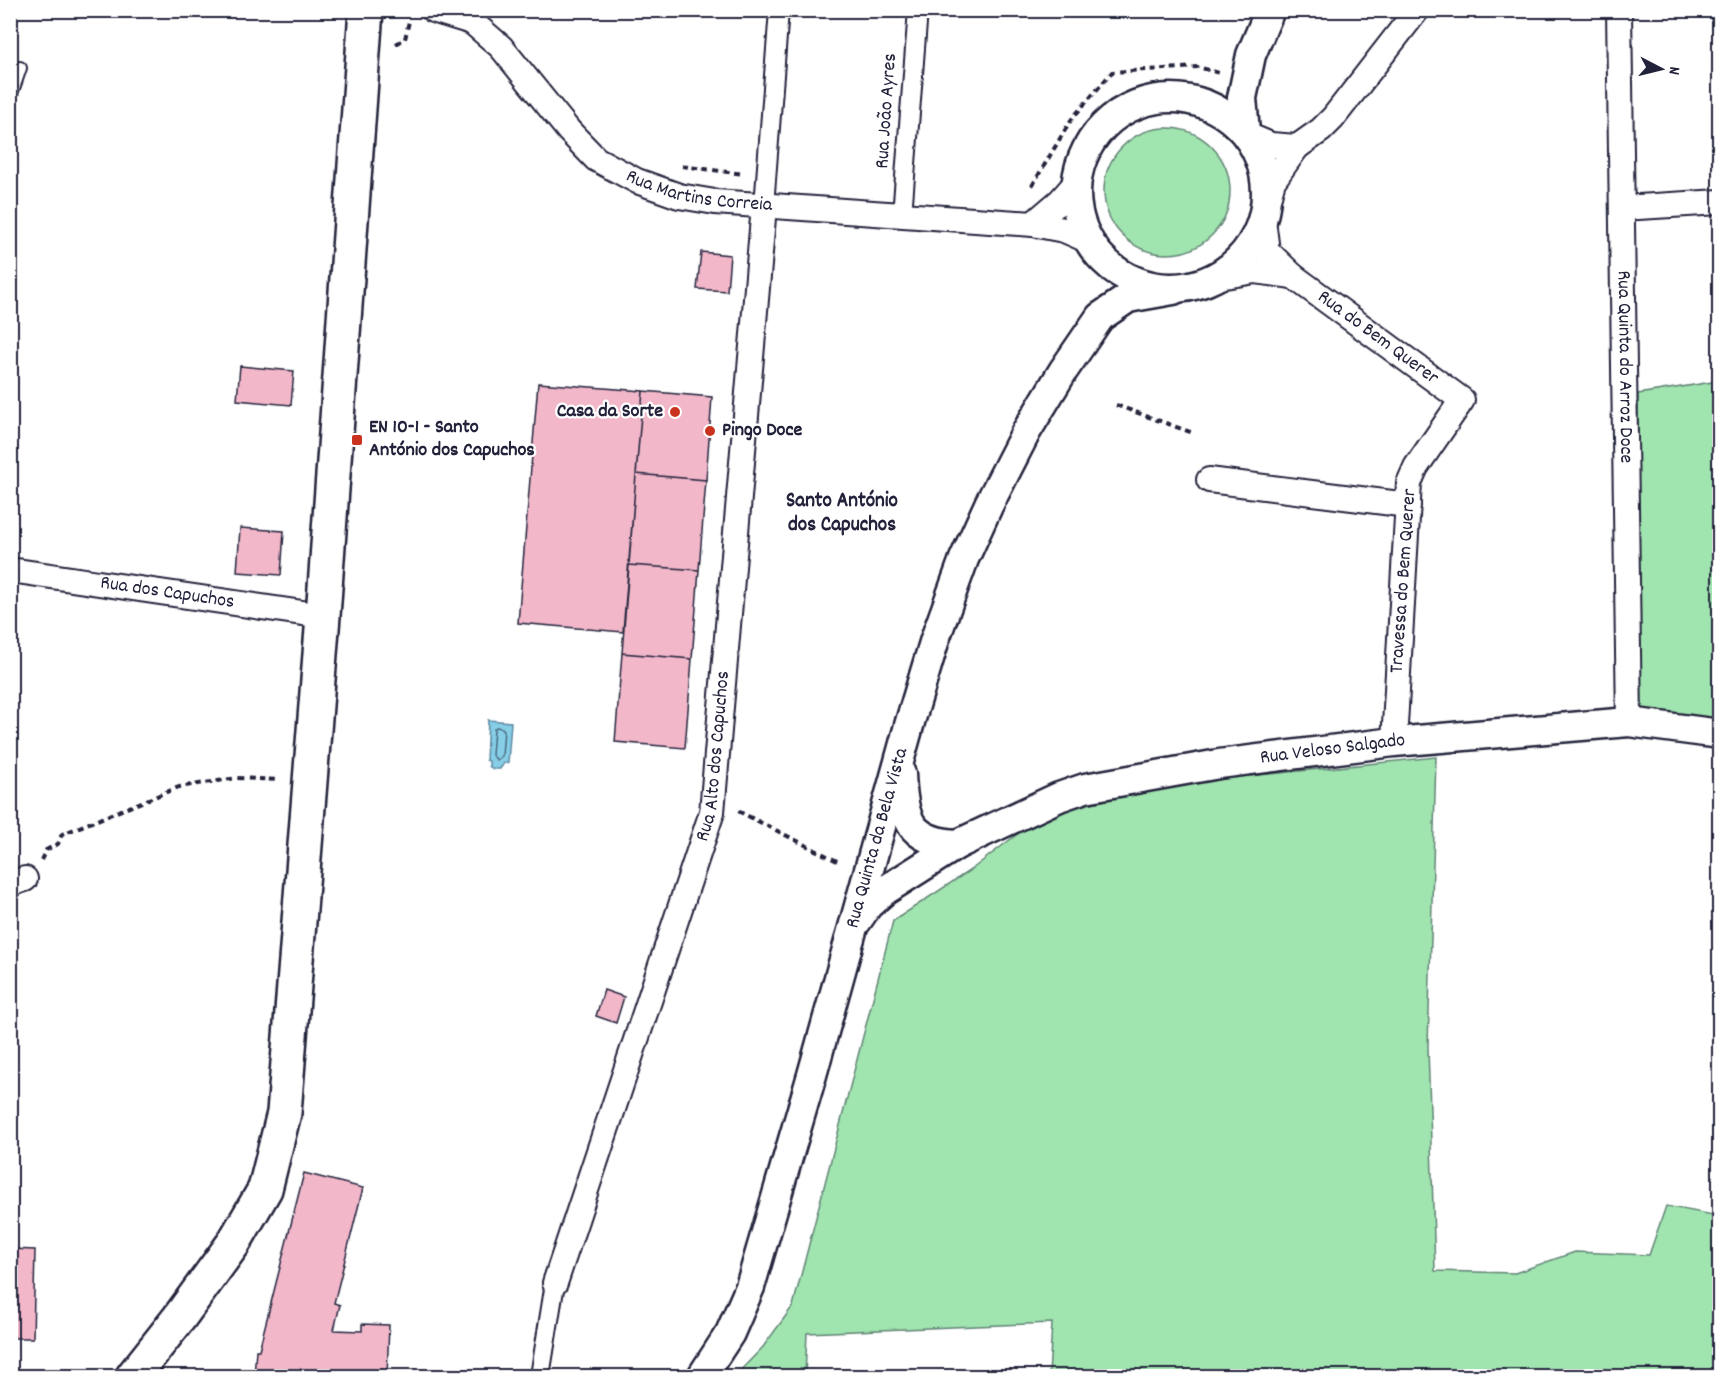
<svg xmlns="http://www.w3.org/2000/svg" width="1730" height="1387" font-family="Dekko,sans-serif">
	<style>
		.green { fill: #a0e4af; stroke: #618375; stroke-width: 1.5 }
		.water { fill: #85cee6; stroke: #5d89a2; stroke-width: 1.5 }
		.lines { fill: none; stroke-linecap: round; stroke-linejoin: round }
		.shore { stroke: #4a677f; stroke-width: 1.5 }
		.building { fill: #f2b8ca; stroke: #22223b; stroke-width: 1.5 }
		.service-casing { stroke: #22223b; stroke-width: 16 }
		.pedestrian-casing { stroke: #22223b; stroke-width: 22 }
		.minor-casing { stroke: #22223b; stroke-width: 28 }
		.tertiary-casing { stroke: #22223b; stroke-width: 33 }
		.primary-casing { stroke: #22223b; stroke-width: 38 }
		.path { stroke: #22223b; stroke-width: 4; stroke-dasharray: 6 4.5; stroke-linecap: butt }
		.service { stroke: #fff; stroke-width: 12 }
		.pedestrian { stroke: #fff; stroke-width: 18 }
		.minor { stroke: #fff; stroke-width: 24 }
		.tertiary { stroke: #fff; stroke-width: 28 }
		.primary { stroke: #fff; stroke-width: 33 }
		.poi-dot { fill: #c8321e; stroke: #fff; stroke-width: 2 }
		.labels { text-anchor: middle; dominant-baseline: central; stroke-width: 4.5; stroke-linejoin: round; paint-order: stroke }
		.street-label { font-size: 20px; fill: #22223b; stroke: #fff }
		.poi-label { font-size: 20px; font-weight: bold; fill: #22223b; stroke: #fff; text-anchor: start }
		.neighbourhood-label { font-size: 21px; font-weight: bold; fill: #22223b; stroke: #fff }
	</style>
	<rect width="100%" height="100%" fill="#fff"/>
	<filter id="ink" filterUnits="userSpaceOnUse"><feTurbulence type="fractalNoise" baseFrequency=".0167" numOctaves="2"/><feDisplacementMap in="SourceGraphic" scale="12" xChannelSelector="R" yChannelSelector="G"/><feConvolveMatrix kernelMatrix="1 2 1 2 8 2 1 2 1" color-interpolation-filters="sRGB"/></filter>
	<g filter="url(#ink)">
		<path class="green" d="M1104 191a63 63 0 1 1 126 0a63 63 0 1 1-126 0Z
			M 1719,381 L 1719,721 L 1639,714 L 1638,394 Z
			M 1436,757 L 1428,1047 L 1435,1271 L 1515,1273 L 1575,1252 L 1649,1255 L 1666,1206 L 1719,1216 L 1719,1376 L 1049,1376 L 1052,1323 L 807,1333 L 805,1376 L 735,1376 L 763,1347 L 793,1306 L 893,921 L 972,869 L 1042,815 L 1171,784 Z"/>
		<path class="water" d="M 488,720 L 511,722 L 508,763 L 504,763 L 500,769 L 493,769 L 489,766 L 489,761 L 486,760 Z"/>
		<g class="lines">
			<path class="shore" d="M 496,727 L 502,728 L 504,730 L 502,756 L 497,760 L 492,755 L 494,729 Z"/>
		</g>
		<path class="building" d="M 701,252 L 730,255 L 727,291 L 697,289 Z
			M 240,366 L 294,371 L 291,405 L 237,400 Z
			M 538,383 L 643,391 L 623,632 L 518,623 Z
			M 643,391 L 712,397 L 706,480 L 636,474 Z
			M 636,474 L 706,480 L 699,570 L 629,565 Z
			M 240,528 L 284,531 L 281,575 L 237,572 Z
			M 629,565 L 699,570 L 692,659 L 622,653 Z
			M 622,653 L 692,659 L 685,748 L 615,742 Z
			M 604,990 L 624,997 L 616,1023 L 596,1016 Z
			M 304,1173 L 363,1188 L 334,1303 L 340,1305 L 334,1330 L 362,1331 L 362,1324 L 389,1325 L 387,1376 L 254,1376 L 256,1350 L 259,1350 Z
			M 10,1249 L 35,1250 L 33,1338 L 10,1338 Z"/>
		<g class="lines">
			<g class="service-casing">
				<path id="service" d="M 10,97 L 20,68"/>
			</g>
			<g class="pedestrian-casing">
				<path id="pedestrian" d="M 764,206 L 779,10
					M 902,215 L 918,10
					M 540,1376 L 555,1283"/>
			</g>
			<g class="minor-casing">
				<g id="minor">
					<path id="s1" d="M 433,10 L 472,22 L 501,47 L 569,131 L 596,159 L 637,181 L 679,196 L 715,202 L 1033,224"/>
					<path id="s2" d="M 1619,10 L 1629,722"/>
					<path d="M 1247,135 L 1271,145 L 1297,147 L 1273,181 L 1266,206"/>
					<path d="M 1297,147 L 1321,130 L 1333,118 L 1417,10"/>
					<path d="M 1075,184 L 1060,201 L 1033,224 L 1064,230 L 1087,240"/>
					<path d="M 1622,208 L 1720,202"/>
					<path id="s3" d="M 1293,276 L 1462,400 L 1416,467 L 1409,483 L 1394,742"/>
					<path d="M 1219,277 L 1255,271 L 1293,276 L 1267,251 L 1263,220"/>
					<path d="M 1209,480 L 1408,505"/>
					<path id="s4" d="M 10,570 L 323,616"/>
					<path d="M 10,884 L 25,879"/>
					<path id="s5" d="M 555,1283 L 712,812 L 764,206"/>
				</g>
			</g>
			<g class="tertiary-casing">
				<g id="tertiary">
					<circle cx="1171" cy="193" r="95"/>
					<path d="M 1245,132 L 1242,98 L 1251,55 L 1270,10"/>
					<path d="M 901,774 C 903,817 908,842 958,844"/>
					<path id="s6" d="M 857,921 L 868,905 L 884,891 L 958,844 L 1059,797 L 1085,788 L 1219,764 L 1394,742 L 1629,722 L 1720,734"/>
					<path id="s7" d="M 702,1376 L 730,1333 L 750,1287 L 812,1075 L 910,722 L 935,639 L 964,559 L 989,504 L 1026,432 L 1063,371 L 1100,317 L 1128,298 L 1173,290"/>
				</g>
			</g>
			<g class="primary-casing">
				<path id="primary" d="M 133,1376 L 179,1318 L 233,1244 L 265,1189 L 284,1113 L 323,616 L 366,10"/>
			</g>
			<path class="path" d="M 396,44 L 405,39 L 409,21
				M 682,166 L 743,174
				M 1032,186 L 1071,120 L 1112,72 L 1198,67 L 1219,73
				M 1116,405 L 1193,433
				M 738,811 L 841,863
				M 41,860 L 46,850 L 58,844 L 62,834 L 179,787 L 237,778 L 279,780"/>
			<use href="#service" class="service"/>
			<use href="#pedestrian" class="pedestrian"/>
			<use href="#minor" class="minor"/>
			<use href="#tertiary" class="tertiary"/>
			<use href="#primary" class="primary"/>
		</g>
	</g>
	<g class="poi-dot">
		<circle cx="675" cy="412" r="6"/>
		<circle cx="710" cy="431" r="6"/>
		<rect x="351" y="434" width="12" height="12" rx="3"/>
	</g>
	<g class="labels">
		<g class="street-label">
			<text transform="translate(887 111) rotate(-86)">Rua João Ayres</text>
			<text stroke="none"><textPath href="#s1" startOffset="336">Rua Martins Correia</textPath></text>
			<text stroke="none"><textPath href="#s3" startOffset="105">Rua do Bem Querer</textPath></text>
			<text stroke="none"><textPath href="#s2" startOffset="357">Rua Quinta do Arroz Doce</textPath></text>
			<text transform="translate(1404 581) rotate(-86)">Travessa do Bem Querer</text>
			<text stroke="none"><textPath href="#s4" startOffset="159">Rua dos Capuchos</textPath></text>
			<text stroke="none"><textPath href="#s6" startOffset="518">Rua Veloso Salgado</textPath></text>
			<text stroke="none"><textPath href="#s5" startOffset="552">Rua Alto dos Capuchos</textPath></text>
			<text stroke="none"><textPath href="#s7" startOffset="568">Rua Quinta da Bela Vista</textPath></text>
		</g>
		<g class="poi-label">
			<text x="663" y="412" text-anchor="end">Casa da Sorte</text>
			<text x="369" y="428">EN 10-1 - Santo<tspan x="369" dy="23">António dos Capuchos</tspan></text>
			<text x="722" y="431">Pingo Doce</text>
		</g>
		<g class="neighbourhood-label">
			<text x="842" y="502">Santo António<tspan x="842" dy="24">dos Capuchos</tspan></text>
		</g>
	</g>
	<rect width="1730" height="1387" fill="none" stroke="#fff" stroke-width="36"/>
	<rect x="18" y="18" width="1694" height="1351" fill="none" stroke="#22223b" stroke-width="2" filter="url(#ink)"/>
	<g transform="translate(1661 69) rotate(97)" stroke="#ffffff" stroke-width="4.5" paint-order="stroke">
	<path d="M0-4.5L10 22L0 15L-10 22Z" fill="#22223b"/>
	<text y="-9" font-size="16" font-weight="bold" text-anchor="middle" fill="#22223b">N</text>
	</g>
</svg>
